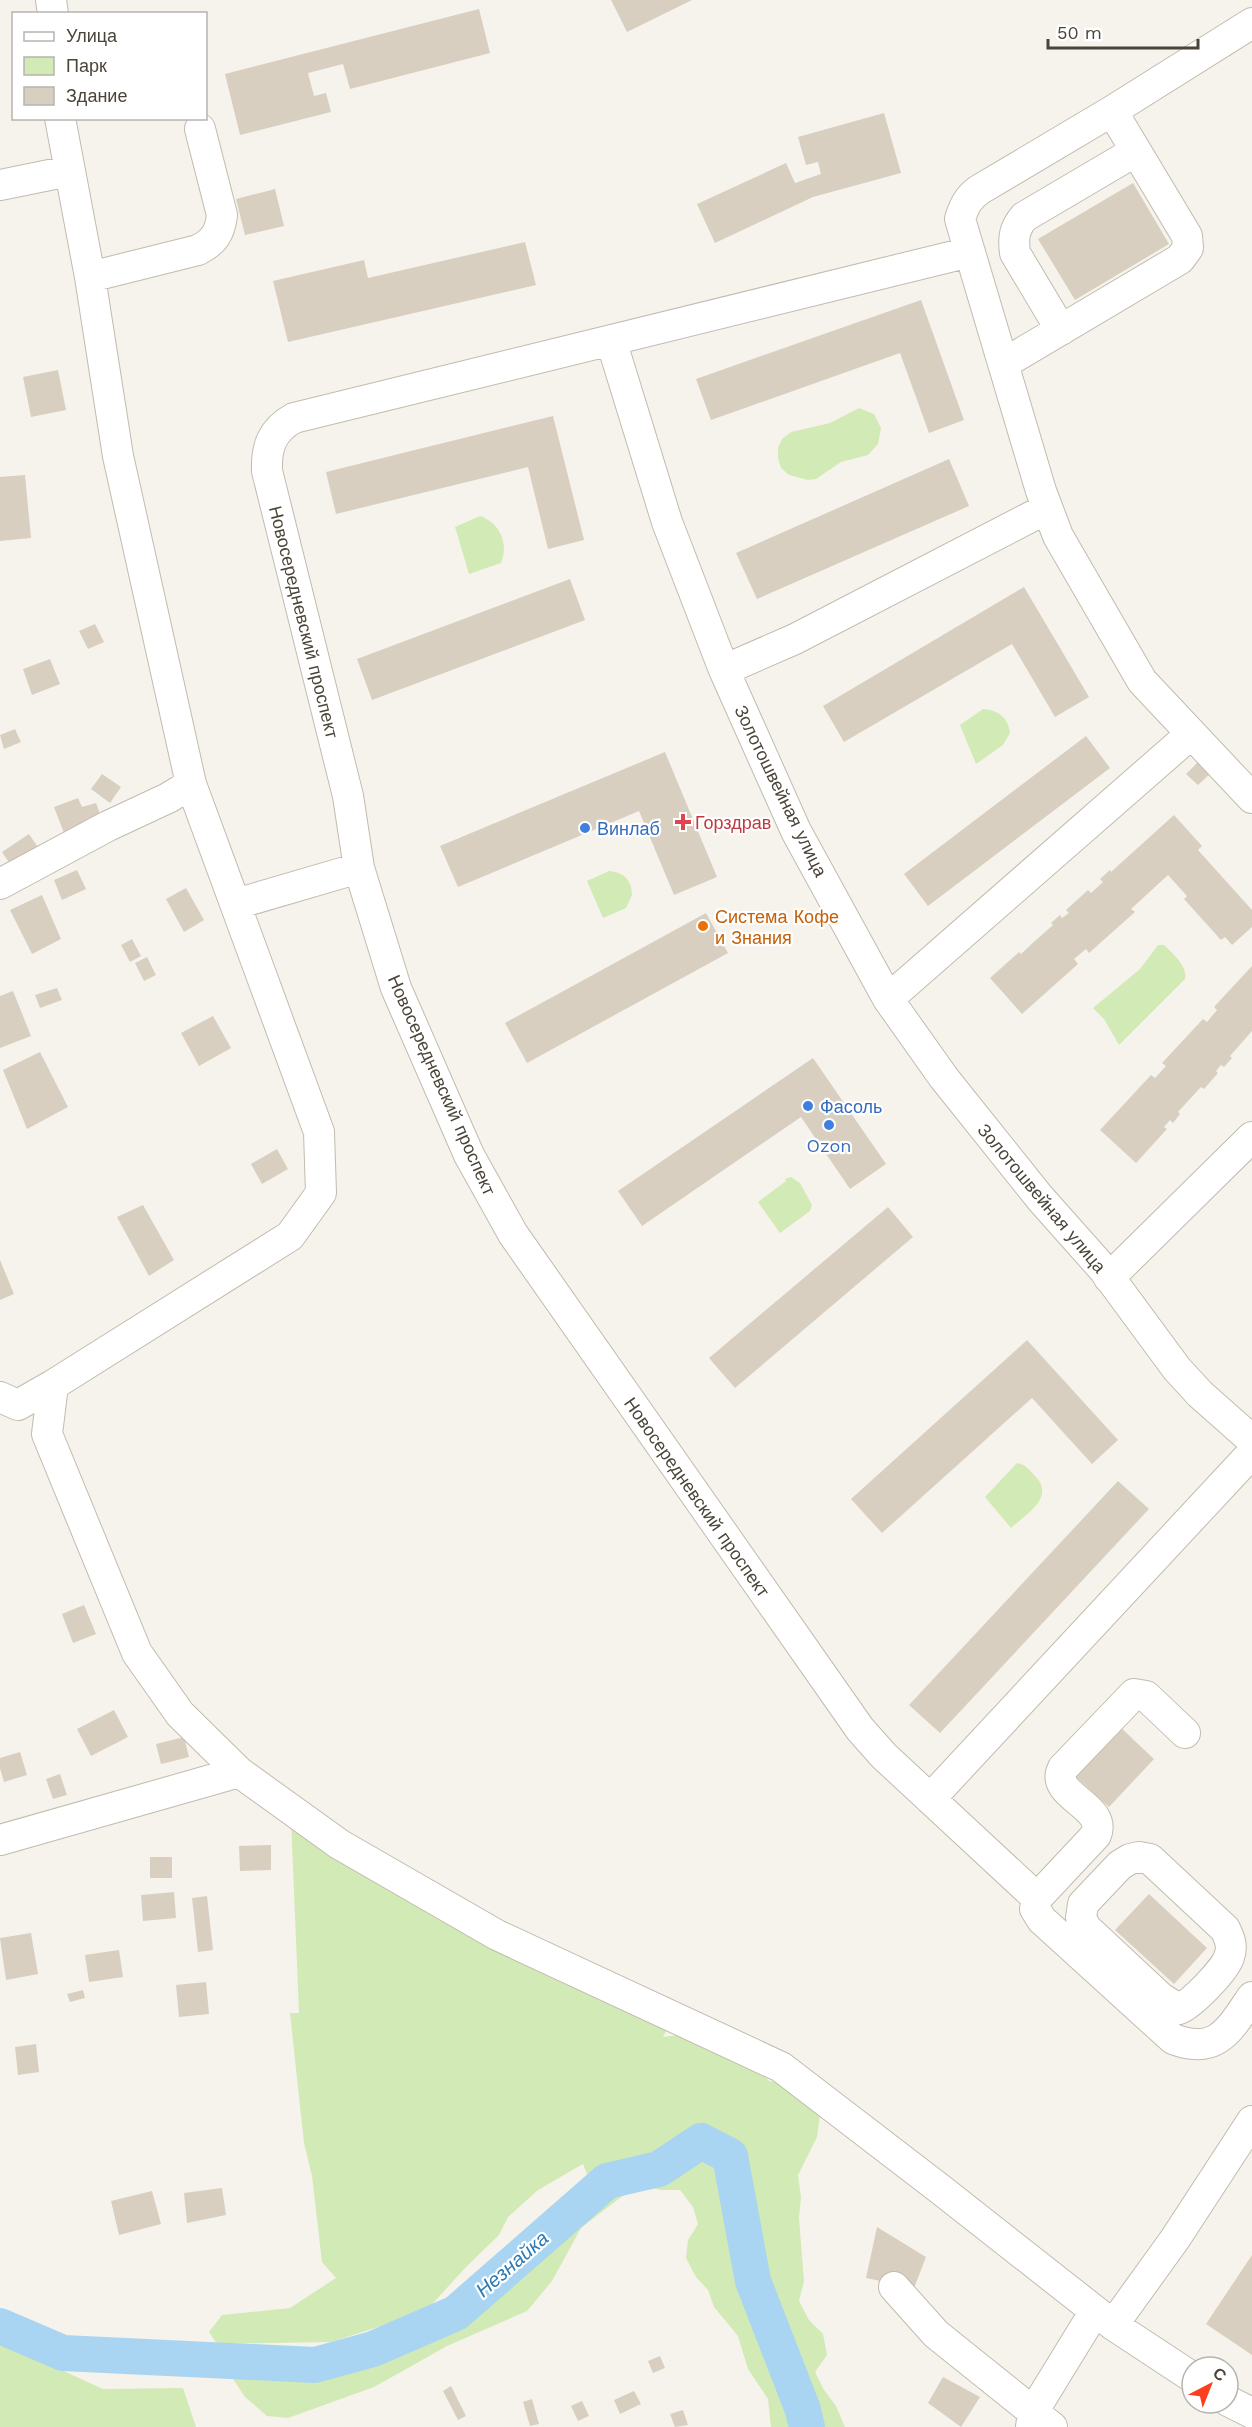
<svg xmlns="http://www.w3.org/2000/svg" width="1252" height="2427" font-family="'Work Sans',sans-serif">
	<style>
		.green { fill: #d2eab5 }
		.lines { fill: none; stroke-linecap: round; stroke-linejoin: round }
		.river { stroke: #a9d4f2; stroke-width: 36 }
		.building { fill: #d8cfc1 }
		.minor-casing { stroke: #c2bbae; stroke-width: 32 }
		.minor { stroke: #fff; stroke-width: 30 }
		.health-dot { fill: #e0444e; stroke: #fff; stroke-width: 2 }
		.shop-dot { fill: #3f7fe0; stroke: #fff; stroke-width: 2 }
		.food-dot { fill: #e8710a; stroke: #fff; stroke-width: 2 }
		.labels { text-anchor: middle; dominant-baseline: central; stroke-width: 4.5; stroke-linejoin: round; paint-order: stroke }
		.street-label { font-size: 18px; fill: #4b4439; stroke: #fff }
		.health-label { font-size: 18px; fill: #be3a42; stroke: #fff; text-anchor: start }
		.shop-label { font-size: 18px; fill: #366cbe; stroke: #fff; text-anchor: start }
		.food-label { font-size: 18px; fill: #c56008; stroke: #fff; text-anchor: start }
		.water-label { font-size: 20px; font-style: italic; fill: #2e7ab2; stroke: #fff }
	</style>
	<rect width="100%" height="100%" fill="#f6f3ec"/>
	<path class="green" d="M 859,408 L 874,414 L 881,428 L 878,444 L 868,455 L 841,462 L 816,479 L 808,480 L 789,475 L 781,468 L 778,458 L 778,448 L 782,439 L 791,432 L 830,423 Z
		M 480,516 C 500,523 509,543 501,563 L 469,574 L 455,527 Z
		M 983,709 C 998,710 1008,717 1010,733 L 1003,745 L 976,764 L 960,725 Z
		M 609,871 C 623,872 632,880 632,895 L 626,908 L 603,918 L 587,881 Z
		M 1158,945 L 1164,945 C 1173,954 1188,966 1185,979 L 1119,1045 L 1104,1019 L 1093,1008 L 1140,969 Z
		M 791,1177 L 800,1183 L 812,1205 L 810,1211 L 780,1233 L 758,1202 L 786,1181 L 785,1179 Z
		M 1017,1463 C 1026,1464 1030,1471 1036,1477 C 1055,1498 1026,1514 1011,1528 L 985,1497 Z
		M 291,1819 L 669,2025 L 663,2037 L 696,2033 L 756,2065 L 769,2081 L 788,2084 L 821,2107 L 817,2137 L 798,2175 L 801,2197 L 799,2218 L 804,2281 L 799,2301 L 809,2320 L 823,2334 L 827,2355 L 815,2372 L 824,2390 L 836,2406 L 845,2427 L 771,2427 L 768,2399 L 748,2369 L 738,2336 L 714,2307 L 708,2290 L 696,2277 L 686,2258 L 688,2240 L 698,2224 L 693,2207 L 680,2190 L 661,2190 L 643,2186 L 625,2194 L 581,2228 L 552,2281 L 527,2311 L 447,2346 L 374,2387 L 288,2418 L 267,2416 L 245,2397 L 231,2376 L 245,2364 L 279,2367 L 414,2334 L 452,2302 L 491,2288 L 541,2225 L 589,2179 L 583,2164 L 538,2190 L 508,2217 L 499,2235 L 466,2267 L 425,2312 L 331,2342 L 217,2344 L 209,2332 L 222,2315 L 290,2308 L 336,2278 L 322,2262 L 312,2176 L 304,2143 L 290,2013 L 299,2013 Z
		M 0,2342 L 103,2389 L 183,2388 L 196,2427 L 0,2427 Z"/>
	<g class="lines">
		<path class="river" d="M 0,2326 L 63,2353 L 315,2365 L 373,2349 L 456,2313 L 607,2181 L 659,2169 L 701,2141 L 730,2156 L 753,2281 L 803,2410 L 807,2427"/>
	</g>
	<path class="building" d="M 611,0 L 692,0 L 627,32 Z
		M 479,9 L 490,53 L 350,89 L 343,64 L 308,73 L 314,96 L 326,93 L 331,112 L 240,135 L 225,74 Z
		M 884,113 L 901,173 L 813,197 L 715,243 L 697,204 L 786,163 L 795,183 L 821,174 L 818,162 L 806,165 L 798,137 Z
		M 1133,183 L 1169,244 L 1075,300 L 1038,239 Z
		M 275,189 L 284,226 L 245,235 L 236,199 Z
		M 525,242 L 536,285 L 288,342 L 273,281 L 364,260 L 368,278 Z
		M 921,300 L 964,420 L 929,433 L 900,353 L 711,420 L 696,379 Z
		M 58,370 L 66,410 L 31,417 L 23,377 Z
		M 553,416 L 584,540 L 548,549 L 528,467 L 336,514 L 326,472 Z
		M 949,459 L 969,506 L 757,599 L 736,553 Z
		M 25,475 L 31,538 L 0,541 L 0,477 Z
		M 570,579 L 585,620 L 372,700 L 357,659 Z
		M 1024,587 L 1089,697 L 1055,717 L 1012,644 L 844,742 L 823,706 Z
		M 95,624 L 104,642 L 88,649 L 79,631 Z
		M 50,659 L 60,684 L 32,695 L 23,669 Z
		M 15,729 L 21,742 L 4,749 L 0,735 Z
		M 1086,736 L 1110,768 L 928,906 L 904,874 Z
		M 665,752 L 717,877 L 674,895 L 639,811 L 458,887 L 440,846 Z
		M 1198,762 L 1210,774 L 1198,785 L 1186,774 Z
		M 102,774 L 121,787 L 110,803 L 91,789 Z
		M 78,798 L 82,807 L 96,803 L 102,819 L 64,833 L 54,807 Z
		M 1174,815 L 1202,846 L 1198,850 L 1252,910 L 1252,927 L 1232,945 L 1225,937 L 1221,940 L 1184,899 L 1187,896 L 1168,875 L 1131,909 L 1135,912 L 1089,953 L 1086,949 L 1074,959 L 1078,964 L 1022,1014 L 990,978 L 1019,952 L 1021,954 L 1036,940 L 1053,925 L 1051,923 L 1060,915 L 1062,918 L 1069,913 L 1066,910 L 1088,890 L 1091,893 L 1103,882 L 1100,879 L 1110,870 L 1111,872 Z
		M 29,834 L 41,852 L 14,870 L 2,852 Z
		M 77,870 L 86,889 L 62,900 L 54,880 Z
		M 186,888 L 204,920 L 184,932 L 166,899 Z
		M 42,895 L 61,939 L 32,954 L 10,910 Z
		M 706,913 L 728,953 L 527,1063 L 505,1023 Z
		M 132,939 L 141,956 L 130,962 L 121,945 Z
		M 147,957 L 156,975 L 144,981 L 135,963 Z
		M 1252,966 L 1252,1031 L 1230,1056 L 1232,1058 L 1224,1067 L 1221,1065 L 1216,1071 L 1218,1073 L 1204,1089 L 1201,1087 L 1178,1112 L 1180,1114 L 1173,1123 L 1170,1120 L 1164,1127 L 1167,1129 L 1136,1163 L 1100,1130 L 1151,1075 L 1155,1078 L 1166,1066 L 1162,1063 L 1203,1019 L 1207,1022 L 1217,1010 L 1214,1007 Z
		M 57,988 L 62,1000 L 40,1008 L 35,995 Z
		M 13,991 L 31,1036 L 0,1048 L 0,996 Z
		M 213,1016 L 231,1048 L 199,1066 L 181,1033 Z
		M 40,1052 L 68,1107 L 27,1129 L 3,1070 Z
		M 813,1058 L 886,1164 L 850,1189 L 801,1117 L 642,1226 L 618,1191 Z
		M 277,1149 L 288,1169 L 262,1184 L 251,1164 Z
		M 143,1205 L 174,1260 L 149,1276 L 117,1217 Z
		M 888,1207 L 913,1237 L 735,1388 L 709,1358 Z
		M 0,1260 L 14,1294 L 0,1300 Z
		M 1027,1340 L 1118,1440 L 1092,1464 L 1032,1398 L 882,1533 L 851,1499 Z
		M 1118,1481 L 1149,1509 L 940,1733 L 909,1705 Z
		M 84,1605 L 96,1634 L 73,1643 L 62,1614 Z
		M 114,1710 L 128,1737 L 91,1756 L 77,1729 Z
		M 1118,1725 L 1154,1759 L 1109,1807 L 1073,1774 Z
		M 184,1737 L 189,1757 L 161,1764 L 156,1744 Z
		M 20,1752 L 27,1775 L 4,1782 L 0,1768 L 0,1758 Z
		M 60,1774 L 67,1795 L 53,1799 L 46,1779 Z
		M 271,1845 L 271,1870 L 240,1871 L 239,1846 Z
		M 150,1857 L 172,1857 L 172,1878 L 150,1878 Z
		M 174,1892 L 176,1918 L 143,1921 L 141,1895 Z
		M 1149,1894 L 1207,1948 L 1174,1984 L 1115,1930 Z
		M 207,1896 L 213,1950 L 198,1952 L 192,1898 Z
		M 31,1933 L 38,1974 L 6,1980 L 0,1938 Z
		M 119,1950 L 123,1977 L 89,1982 L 85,1955 Z
		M 206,1982 L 209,2014 L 179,2017 L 176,1985 Z
		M 83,1990 L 85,1998 L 70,2002 L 67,1994 Z
		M 36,2044 L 39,2072 L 18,2075 L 15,2047 Z
		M 222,2188 L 226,2215 L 187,2223 L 184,2193 Z
		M 152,2191 L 161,2224 L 119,2235 L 111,2201 Z
		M 877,2227 L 926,2257 L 914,2288 L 866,2278 Z
		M 1252,2255 L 1252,2355 L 1206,2324 Z
		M 660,2356 L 665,2368 L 653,2373 L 648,2361 Z
		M 943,2377 L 980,2397 L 961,2427 L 928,2403 Z
		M 451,2386 L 466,2416 L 458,2420 L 443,2391 Z
		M 634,2391 L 641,2404 L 620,2414 L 614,2400 Z
		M 532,2399 L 539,2424 L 530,2426 L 523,2402 Z
		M 582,2401 L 589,2416 L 578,2421 L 571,2406 Z
		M 683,2410 L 688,2425 L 675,2427 L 670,2414 Z"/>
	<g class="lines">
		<g class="minor-casing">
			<path id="minor" d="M 51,0 L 53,14
				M 1252,23 L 1112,111 L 979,190 C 968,198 964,206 960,219 L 1041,491 L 1058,536 L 1142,681 L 1252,798
				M 60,118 L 90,277 L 118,456 L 191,784 L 319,1132 L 321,1193 L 290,1236 L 53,1385 L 47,1434 L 137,1653 L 180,1714 L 239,1772 L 339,1844 L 497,1935 L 781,2067 L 940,2189 L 1113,2325 L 1192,2377
				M 0,185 L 69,171
				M 970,252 L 294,418 C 272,430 266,447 267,471 L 348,796 L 359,868 L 396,988 L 469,1155 L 513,1234 L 860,1729 L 884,1756 L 1037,1898 L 1096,1835 C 1108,1805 1048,1796 1063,1768 L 1134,1694 L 1146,1696 L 1185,1733
				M 90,277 L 198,250 C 214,242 220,233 222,215 L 200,129
				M 1061,330 L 1015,253 C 1013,238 1014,229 1024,217 L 1136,151
				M 611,340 L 667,522 L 724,670 L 796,831 L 888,999 L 944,1078 L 1040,1198 L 1104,1270 L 1177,1369 L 1200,1394 L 1252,1440
				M 1003,364 L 1180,259 L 1188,248 L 1187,236 L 1112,111
				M 724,670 L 795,639 L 1046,509
				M 0,884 L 108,826 L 168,798 L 191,784
				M 236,904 L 359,868
				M 888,999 L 1191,734
				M 1109,1278 L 1252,1137
				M 0,1397 L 18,1405 L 53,1385
				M 930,1799 L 1252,1453
				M 0,1840 L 239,1772
				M 1139,1857 L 1150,1859 L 1225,1929 C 1230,1939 1233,1947 1229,1957 C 1225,1970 1191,2005 1179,2009 L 1161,1998 L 1086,1928 L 1081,1918 L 1083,1904 L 1120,1865 L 1130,1859 Z
				M 1037,1898 L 1035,1909 L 1042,1920 L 1173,2039 C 1217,2056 1230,2029 1252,1997
				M 894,2287 L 936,2334 L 1052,2427
				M 1113,2325 L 1175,2239 L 1252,2121
				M 1228,2401 L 1252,2413
				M 1031,2427 L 1033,2412 L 1095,2311"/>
		</g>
		<use href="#minor" class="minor"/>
	</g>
	<path class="health-dot" d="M680 813h6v6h6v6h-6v6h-6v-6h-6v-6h6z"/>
	<g class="shop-dot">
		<circle cx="585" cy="828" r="6"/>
		<circle cx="808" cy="1106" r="6"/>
		<circle cx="829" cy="1125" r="6"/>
	</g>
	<circle class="food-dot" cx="703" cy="926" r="6"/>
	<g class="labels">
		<g class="street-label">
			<text transform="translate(304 622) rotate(76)">Новосередневский проспект</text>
			<text transform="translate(781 791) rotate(64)">Золотошвейная улица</text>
			<text transform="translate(442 1085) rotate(66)">Новосередневский проспект</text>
			<text transform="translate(1042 1198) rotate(50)">Золотошвейная улица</text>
			<text transform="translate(697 1497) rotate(55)">Новосередневский проспект</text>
		</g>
		<g class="health-label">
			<text x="695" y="822">Горздрав</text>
		</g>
		<g class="shop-label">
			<text x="597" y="828">Винлаб</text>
			<text x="820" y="1106">Фасоль</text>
			<text x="829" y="1145" text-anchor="middle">Ozon</text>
		</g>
		<g class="food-label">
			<text x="715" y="916">Система Кофе<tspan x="715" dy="21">и Знания</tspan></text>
		</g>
		<g class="water-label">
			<text transform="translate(512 2264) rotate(-41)">Незнайка</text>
		</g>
	</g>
	<rect x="12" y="12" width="195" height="108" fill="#ffffff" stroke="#b7b4b0" stroke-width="1.5"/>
	<rect x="24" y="32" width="30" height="9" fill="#ffffff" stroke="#b7b4b0" stroke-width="1.5"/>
	<text x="66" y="42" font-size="18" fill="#4b4439">Улица</text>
	<rect x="24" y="57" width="30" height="18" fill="#d2eab5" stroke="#b7b4b0" stroke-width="1.5"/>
	<text x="66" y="72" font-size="18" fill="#4b4439">Парк</text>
	<rect x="24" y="87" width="30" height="18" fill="#d8cfc1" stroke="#b7b4b0" stroke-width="1.5"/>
	<text x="66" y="102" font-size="18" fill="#4b4439">Здание</text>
	<g transform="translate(1210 2385) rotate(42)"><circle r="28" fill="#ffffff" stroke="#b7b4b0" stroke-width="1.5"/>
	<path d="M0-4.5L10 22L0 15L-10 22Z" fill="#fc3f1d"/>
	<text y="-9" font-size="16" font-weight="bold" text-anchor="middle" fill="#4b4439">С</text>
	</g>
	<path d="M1048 39v9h150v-9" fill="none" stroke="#4b4439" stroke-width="3"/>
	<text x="1057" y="39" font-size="18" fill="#4b4439" stroke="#ffffff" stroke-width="4.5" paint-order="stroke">50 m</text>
</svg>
